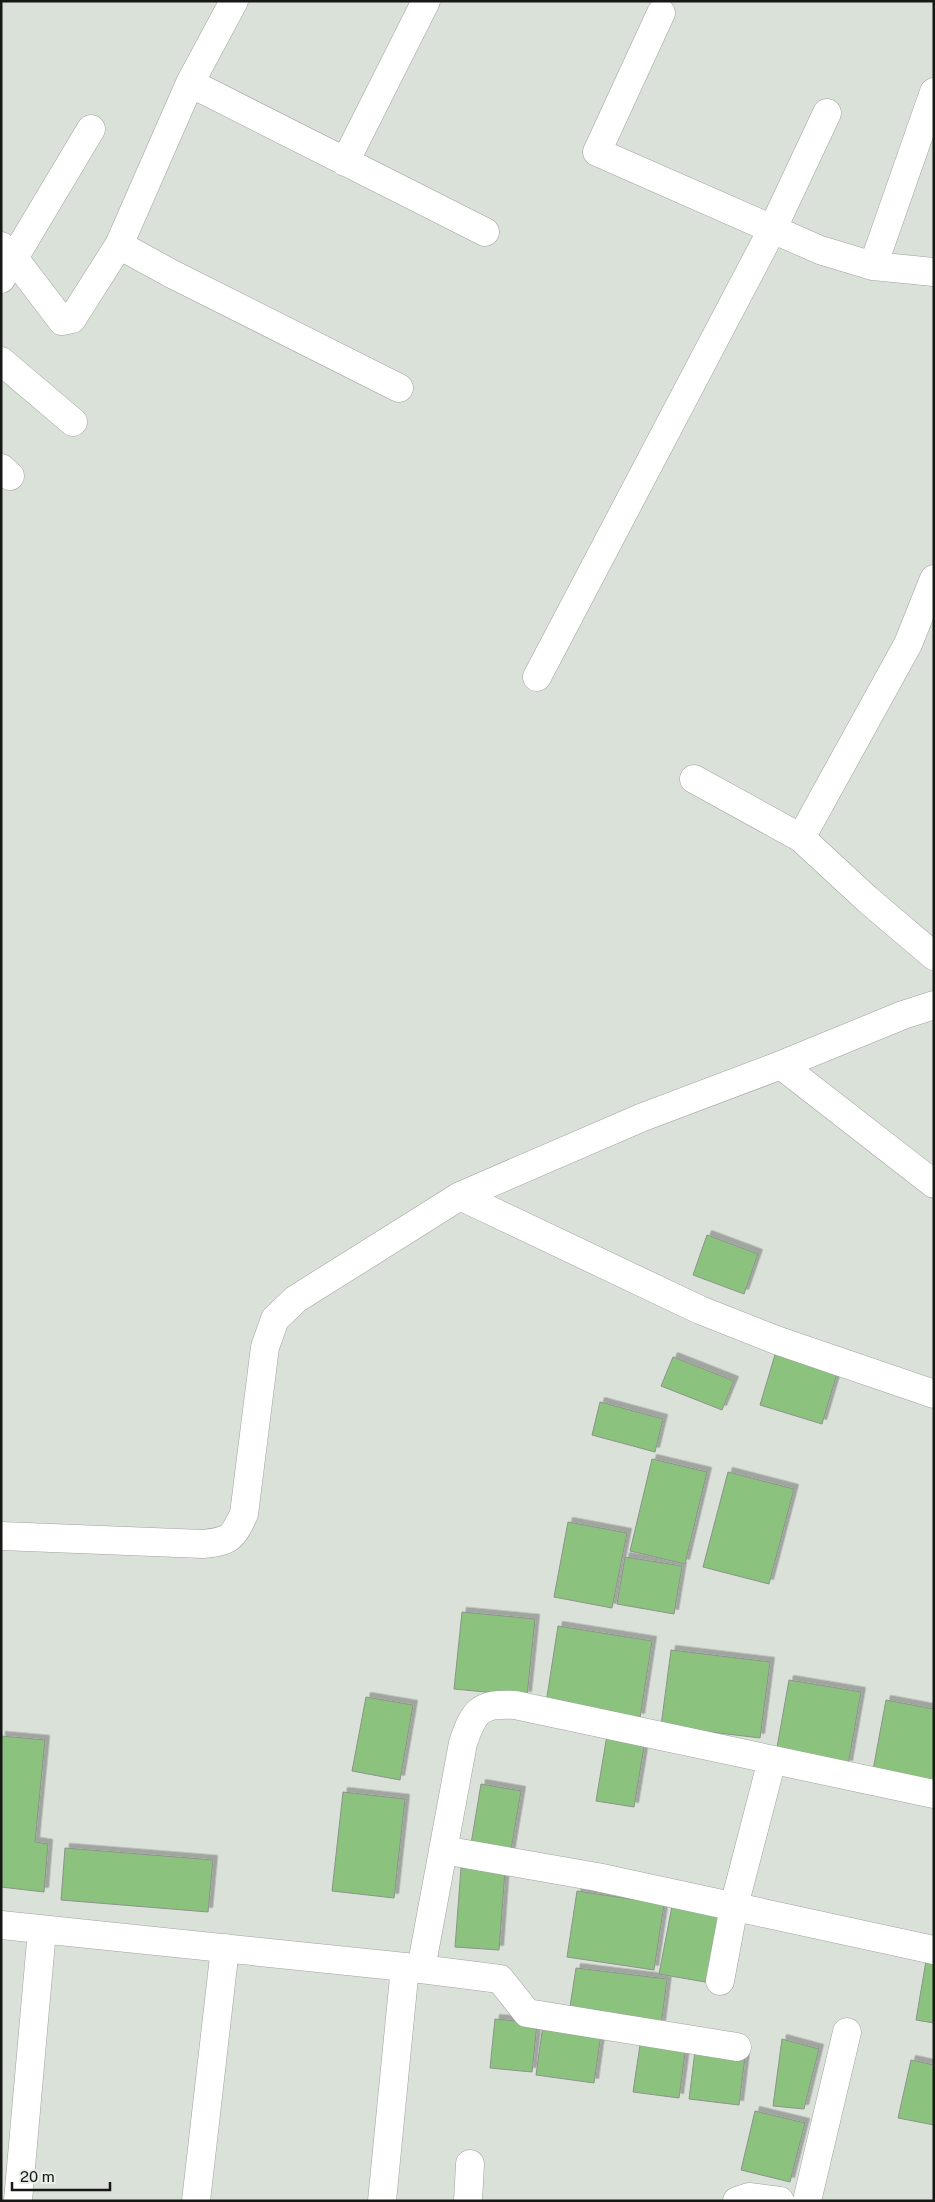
<svg xmlns="http://www.w3.org/2000/svg" width="935" height="2202" font-family="'Public Sans',sans-serif">
	<style>
		.building { fill: #8bc27e; stroke: #8d938b; filter: url(#shadow) }
		.lines { fill: none; stroke-linecap: round; stroke-linejoin: round }
		.minor-casing { stroke: #9da49c; stroke-width: 29 }
		.minor { stroke: #fff; stroke-width: 28 }
	</style>
	<defs>
		<filter id="shadow"><feDropShadow dx="4.5" dy="-4.5" stdDeviation="0" flood-color="#0004"/></filter>
	</defs>
	<rect width="100%" height="100%" fill="#dae1d9"/>
	<path class="building" d="M 707,1235 L 758,1254 L 744,1294 L 693,1275 Z
		M 777,1348 L 839,1367 L 822,1424 L 760,1405 Z
		M 673,1357 L 734,1381 L 722,1410 L 661,1386 Z
		M 600,1402 L 663,1419 L 655,1452 L 592,1435 Z
		M 652,1459 L 707,1472 L 685,1564 L 630,1551 Z
		M 728,1472 L 794,1489 L 769,1584 L 703,1567 Z
		M 568,1522 L 627,1533 L 612,1608 L 554,1597 Z
		M 625,1557 L 682,1566 L 674,1614 L 617,1604 Z
		M 462,1612 L 535,1619 L 527,1696 L 454,1689 Z
		M 558,1626 L 652,1641 L 640,1718 L 546,1703 Z
		M 671,1650 L 770,1662 L 760,1738 L 661,1726 Z
		M 789,1680 L 861,1692 L 848,1765 L 776,1753 Z
		M 366,1697 L 413,1705 L 400,1780 L 352,1771 Z
		M 886,1700 L 934,1709 L 934,1781 L 873,1770 Z
		M 607,1735 L 645,1741 L 634,1807 L 596,1801 Z
		M 1,1736 L 45,1740 L 35,1842 L 48,1844 L 44,1892 L 1,1887 Z
		M 481,1784 L 521,1791 L 510,1856 L 470,1850 Z
		M 343,1792 L 405,1799 L 394,1898 L 332,1891 Z
		M 65,1848 L 213,1860 L 208,1912 L 61,1900 Z
		M 461,1868 L 505,1871 L 499,1950 L 455,1947 Z
		M 577,1891 L 664,1904 L 654,1970 L 567,1957 Z
		M 672,1906 L 723,1915 L 711,1983 L 659,1974 Z
		M 927,1955 L 934,1957 L 934,2023 L 916,2020 Z
		M 576,1968 L 667,1979 L 661,2025 L 569,2013 Z
		M 495,2019 L 537,2023 L 532,2072 L 490,2068 Z
		M 543,2025 L 601,2034 L 594,2083 L 536,2075 Z
		M 641,2038 L 686,2045 L 679,2098 L 633,2092 Z
		M 782,2039 L 819,2049 L 804,2109 L 773,2106 Z
		M 695,2051 L 745,2057 L 739,2105 L 689,2099 Z
		M 911,2060 L 934,2065 L 934,2125 L 898,2118 Z
		M 755,2111 L 805,2123 L 790,2182 L 741,2170 Z"/>
	<g class="lines">
		<g class="minor-casing">
			<path id="minor" d="M 661,13 L 597,152 L 820,250 L 873,266 L 934,272
				M 190,83 L 485,232
				M 345,162 L 426,1
				M 119,245 L 190,83 L 234,1
				M 1,246 L 14,258 L 91,129
				M 873,266 L 934,92
				M 1,279 L 14,258 L 62,321 L 72,319 L 119,245 L 172,274 L 399,388
				M 1,361 L 73,422
				M 1,468 L 10,476
				M 537,677 L 773,228 L 827,113
				M 694,779 L 801,838 L 867,899 L 934,956
				M 801,838 L 908,644 L 934,579
				M 781,1065 L 934,1184
				M 460,1196 L 700,1310 L 776,1340 L 934,1394
				M 1,1536 L 203,1544 C 230,1541 232,1539 244,1514 L 265,1347 L 275,1319 L 296,1299 L 460,1196 L 643,1117 L 781,1065 L 903,1015 L 934,1005
				M 443,1850 L 597,1877 L 934,1950
				M 1,1925 L 405,1967 L 500,1979 L 527,2013 L 737,2047
				M 421,1969 L 463,1743 C 474,1711 479,1703 515,1705 L 934,1794
				M 720,1981 L 734,1906 L 772,1760
				M 18,2201 L 42,1930
				M 196,2201 L 225,1948
				M 382,2201 L 405,1967
				M 468,2201 L 470,2164
				M 737,2201 L 749,2197 L 780,2201
				M 807,2201 L 847,2032"/>
		</g>
		<use href="#minor" class="minor"/>
	</g>
	<rect width="935" height="2202" fill="none" stroke="#161815" stroke-width="5"/>
	<path d="M12 2182v8h98v-8" fill="none" stroke="#161815" stroke-width="2.5"/>
	<text x="20" y="2182" font-size="15" fill="#161815" stroke="#e7eee6" stroke-width="4" paint-order="stroke">20 m</text>
</svg>
